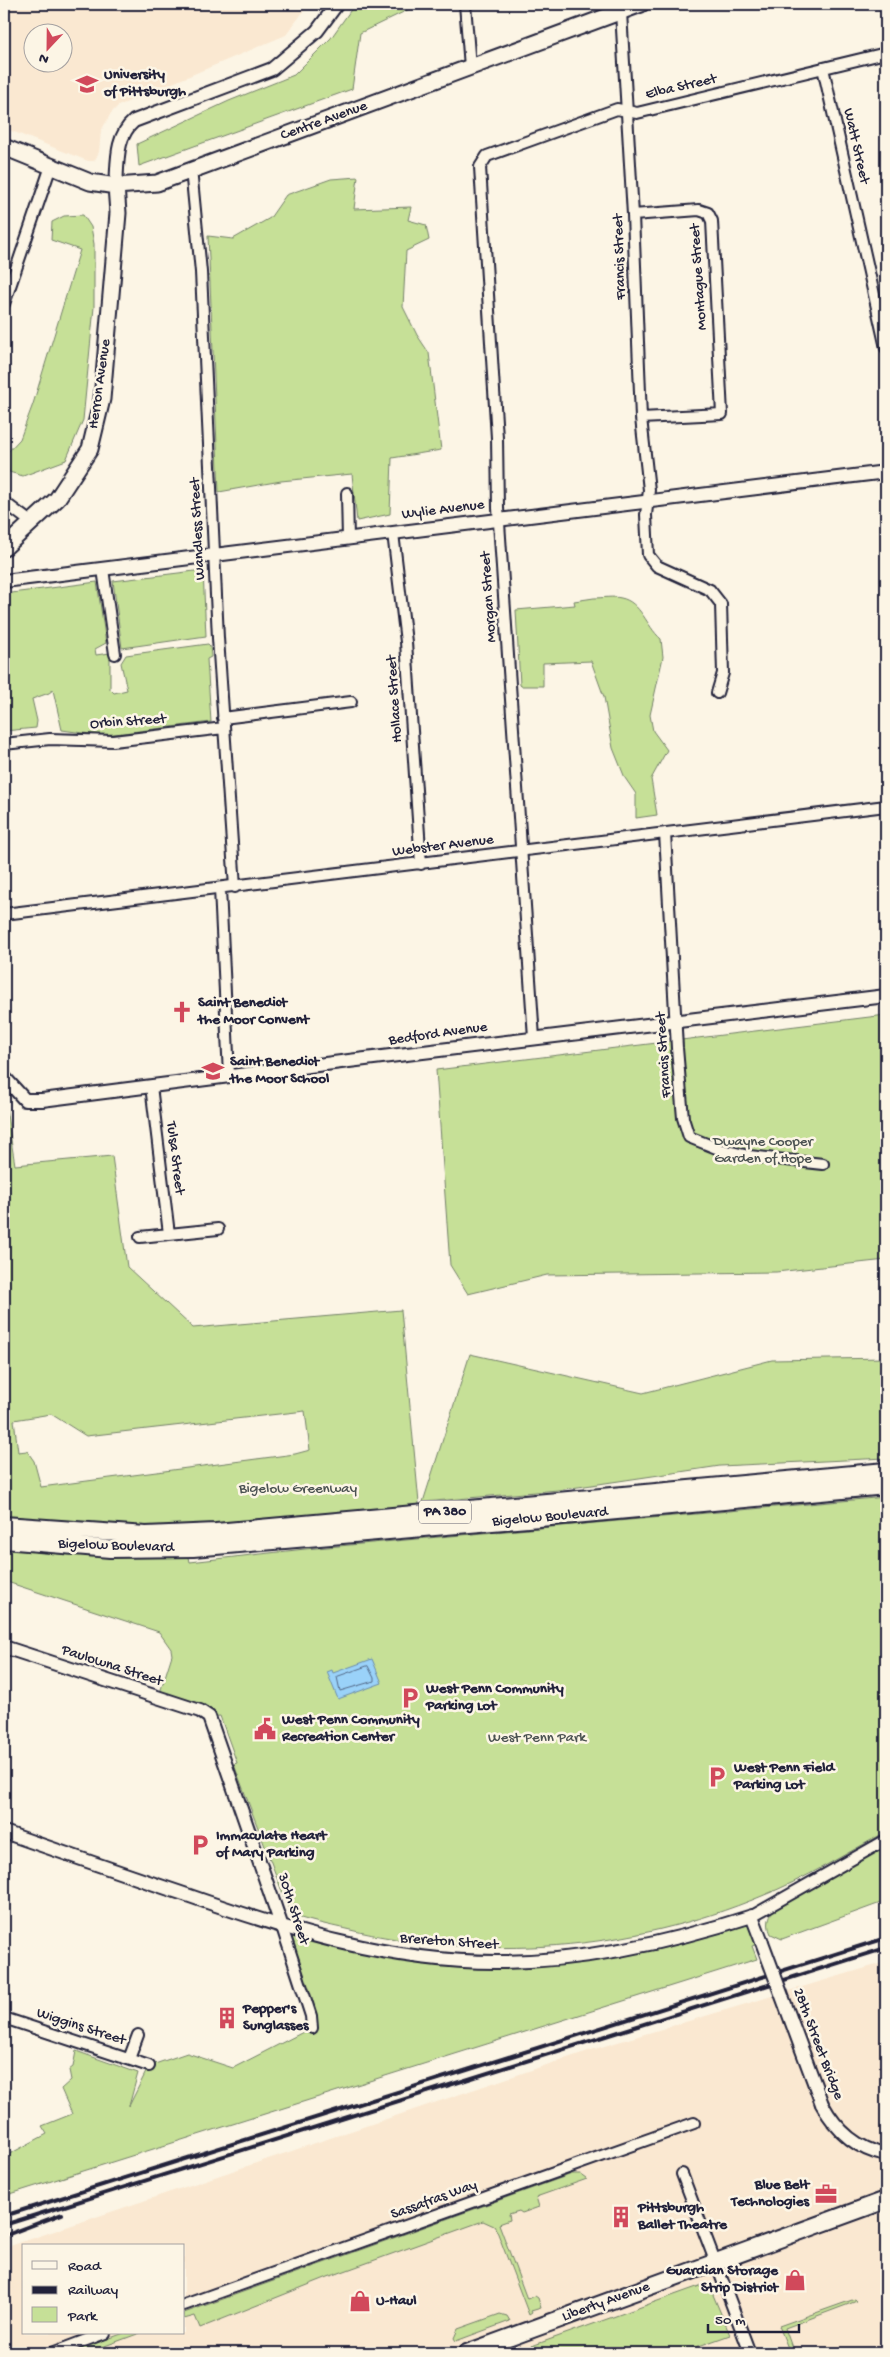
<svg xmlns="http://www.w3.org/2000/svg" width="890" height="2357" font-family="'Gochi Hand',sans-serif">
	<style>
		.built { fill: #fae8d1; fill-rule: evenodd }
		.green { fill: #c6e097; stroke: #748169; fill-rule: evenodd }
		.water { fill: #9ad2f9; stroke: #6a8cad }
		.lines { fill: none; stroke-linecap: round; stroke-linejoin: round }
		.shore { stroke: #526887; stroke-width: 1 }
		.minor-casing { stroke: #22223b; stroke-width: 14 }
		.tertiary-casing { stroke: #22223b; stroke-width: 16 }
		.secondary-casing { stroke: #22223b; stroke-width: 19 }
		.primary-casing { stroke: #22223b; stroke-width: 20 }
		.minor { stroke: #fcf5e5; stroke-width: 10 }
		.tertiary { stroke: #fcf5e5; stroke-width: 12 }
		.secondary { stroke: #fcf5e5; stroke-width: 15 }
		.primary { stroke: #fcf5e5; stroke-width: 16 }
		.rail { stroke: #22223b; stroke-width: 4 }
		.tertiary-bridge-casing { stroke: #22223b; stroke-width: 16; stroke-linecap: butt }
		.tertiary-bridge { stroke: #fcf5e5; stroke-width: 12 }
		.labels { text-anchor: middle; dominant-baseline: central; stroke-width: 5; stroke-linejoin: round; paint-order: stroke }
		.shield { fill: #fcf5e5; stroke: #63616e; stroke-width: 1 }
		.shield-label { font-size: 14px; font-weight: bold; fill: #22223b }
		.poi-label { font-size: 15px; font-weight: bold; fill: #22223b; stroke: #fcf5e5; text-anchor: start }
		.street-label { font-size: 15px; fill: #22223b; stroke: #fcf5e5 }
		.park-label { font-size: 15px; fill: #4b5252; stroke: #fcf5e5 }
	</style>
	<rect width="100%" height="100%" fill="#fcf5e5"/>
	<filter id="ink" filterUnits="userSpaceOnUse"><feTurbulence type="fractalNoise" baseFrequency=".02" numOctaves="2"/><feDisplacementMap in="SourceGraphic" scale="10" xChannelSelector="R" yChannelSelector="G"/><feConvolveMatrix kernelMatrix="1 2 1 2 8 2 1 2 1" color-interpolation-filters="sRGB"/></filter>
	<g filter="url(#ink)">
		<path class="built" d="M 4,4 L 309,4 L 286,35 L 118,106 L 111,113 L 101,131 L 99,152 L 96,158 L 94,161 L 88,161 L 4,128 ZM 32,32 L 62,32 L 62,62 L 32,62 Z
			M 886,1962 L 886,2353 L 4,2353 L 4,2248 L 588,2051 ZM 24,2246 L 184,2246 L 184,2333 L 24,2333 Z"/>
		<path class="green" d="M 355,4 L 420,4 L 360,33 L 352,89 L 139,166 L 137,144 L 229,101 L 294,75 L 331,38 Z
			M 358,177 L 354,209 L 411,207 L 408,220 L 426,225 L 429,240 L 406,251 L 403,307 L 417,335 L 429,353 L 441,450 L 392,458 L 390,514 L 357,521 L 352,474 L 281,481 L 219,492 L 208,236 L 233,239 L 270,218 L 286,195 L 331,179 Z
			M 83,215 L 91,227 L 94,244 L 94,307 L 83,420 L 66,460 L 23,476 L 9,472 L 4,456 L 20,439 L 33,404 L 80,250 L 51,240 L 52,222 L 64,216 Z
			M 203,570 L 206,636 L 122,648 L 113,581 Z
			M 97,582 L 106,643 L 95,649 L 96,655 L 110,653 L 110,689 L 114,693 L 127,690 L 121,663 L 126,655 L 208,644 L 210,646 L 211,657 L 207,659 L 211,722 L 115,734 L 98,735 L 62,730 L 53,690 L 49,693 L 32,699 L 37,721 L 36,728 L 4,731 L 4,594 Z
			M 594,598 C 603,598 613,596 621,598 C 641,602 646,626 661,639 L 663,657 L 650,715 L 653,731 L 667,750 L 651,779 L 657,815 L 636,818 L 636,794 L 625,778 L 613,748 L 604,697 L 591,661 L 543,663 L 543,686 L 521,686 L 520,685 L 516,610 L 575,605 L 574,601 Z
			M 886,1015 L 886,1260 L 776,1272 L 547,1275 L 468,1294 L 450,1265 L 436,1070 Z
			M 4,1096 L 15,1165 L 112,1156 L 127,1267 L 193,1328 L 401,1310 L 420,1514 L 216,1532 L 4,1525 ZM 305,1411 L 310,1450 L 295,1454 L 41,1487 L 34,1461 L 27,1451 L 18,1452 L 14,1420 L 51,1414 L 86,1436 Z
			M 470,1354 L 643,1393 L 772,1360 L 886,1358 L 886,1458 L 720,1466 L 558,1490 L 423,1502 Z
			M 886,1497 L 886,1832 C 845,1854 805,1879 762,1896 C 631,1951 483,1962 346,1929 C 328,1925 309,1921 291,1915 L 236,1770 L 234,1764 L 237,1763 L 220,1716 L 209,1717 L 158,1699 L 172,1655 L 171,1649 L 159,1632 L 4,1581 L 4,1540 L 187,1548 L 190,1562 L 305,1549 Z
			M 886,1840 L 886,1901 L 782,1939 L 771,1934 C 765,1921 771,1913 778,1902 Z
			M 752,1916 L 762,1942 L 752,1946 L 757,1959 L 4,2196 L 4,2157 L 47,2134 L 42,2126 L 72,2114 L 61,2089 L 71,2080 L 69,2070 L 73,2067 L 76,2051 L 138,2073 L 129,2106 L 149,2066 L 187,2053 L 233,2068 L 311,2028 L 282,1927 L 388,1953 L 572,1958 Z
			M 572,2174 L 580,2174 L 587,2179 L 536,2197 L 539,2207 L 522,2213 L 519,2211 L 509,2214 L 510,2220 L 499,2224 L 527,2299 L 535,2296 L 538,2298 L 541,2308 L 531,2311 L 532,2313 L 529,2315 L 497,2231 L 494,2226 L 483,2221 L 328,2277 L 200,2328 L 195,2316 L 184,2319 L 184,2313 Z
			M 708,2283 L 730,2335 L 679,2353 L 512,2353 Z
			M 855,2299 L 857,2301 L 785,2328 L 794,2353 L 790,2353 L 779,2326 Z
			M 500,2314 L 507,2316 L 510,2321 L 456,2341 L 454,2338 L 458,2329 Z
			M 124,2333 L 140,2333 L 86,2353 L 69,2353 Z"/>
		<path class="water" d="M 372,1659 L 382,1683 L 338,1699 L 327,1672 L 332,1670 L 333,1673 Z"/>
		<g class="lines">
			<path class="shore" d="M 368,1666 L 374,1678 L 374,1681 L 340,1691 L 337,1677 Z"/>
			<g class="minor-casing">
				<path id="minor" d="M 465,4 L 470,67
					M 621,12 L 633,215 L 641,418 L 649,490 L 646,515 L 648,555 L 657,566 L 710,590 L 721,604 L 723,673 L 717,693
					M 823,68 L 886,348
					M 191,169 L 201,272 L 218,638 L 235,887
					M 633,215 L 699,210 L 708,213 L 712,221 L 722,414 L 641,418
					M 4,304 L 51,166
					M 347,493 L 348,539
					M 4,502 L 32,523
					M 393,533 L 406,642 L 421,864
					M 103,569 L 115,654
					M 223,718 L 351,702
					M 4,744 L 50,739 L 113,741 L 224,728
					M 665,833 L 677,1048 L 683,1118 L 689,1137 L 719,1149 L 749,1156 L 823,1164
					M 220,889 L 229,1075
					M 4,914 L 886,806
					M 534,1038 L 498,508 L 497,438 L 480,167 L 487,156 L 617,109 L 637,113 L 886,53
					M 151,1086 L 169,1234
					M 140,1237 L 218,1229
					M 752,1916 L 886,1840
					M 282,1927 L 311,2016 L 312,2028
					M 4,2018 L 149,2066
					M 129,2059 L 138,2035
					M 682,2174 L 750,2353
					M 184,2305 L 694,2123
					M 52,2353 L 105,2333"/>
			</g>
			<g class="tertiary-casing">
				<path id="tertiary" d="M 116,186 C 118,163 115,137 134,121 L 272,69 L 317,31 L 337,4
					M 4,581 L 886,472
					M 4,1077 L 25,1100 L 42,1100 C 323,1063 605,1030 886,996
					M 4,1647 L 200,1711 L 209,1717 L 282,1927
					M 4,1832 C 64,1853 124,1874 184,1894 C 287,1930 390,1963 501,1962 C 587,1961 669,1943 752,1916 L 762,1942
					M 822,2104 C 836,2130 856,2149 886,2155"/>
			</g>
			<g class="secondary-casing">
				<path id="secondary" d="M 4,147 L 90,182 L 116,186 L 157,183 L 641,4
					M 4,548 L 57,499 L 90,449 L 102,399 L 118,213 L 116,186"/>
			</g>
			<g class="primary-casing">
				<path id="primary" d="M 4,1525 L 146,1535 L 216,1532 L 886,1471
					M 4,1540 L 110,1549 L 193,1548 L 574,1515 L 886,1486
					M 467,2353 L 886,2200"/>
			</g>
			<use href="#minor" class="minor"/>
			<use href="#tertiary" class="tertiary"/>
			<use href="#secondary" class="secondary"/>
			<use href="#primary" class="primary"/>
			<path class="rail" d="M 4,2216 L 886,1938
				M 4,2225 L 886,1948
				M 4,2236 L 62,2214"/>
			<g class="tertiary-bridge-casing">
				<path id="tertiary-bridge" d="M 762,1942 L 822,2104"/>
			</g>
			<use href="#tertiary-bridge" class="tertiary-bridge"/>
		</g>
	</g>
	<defs>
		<g id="university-bare" transform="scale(1.725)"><path d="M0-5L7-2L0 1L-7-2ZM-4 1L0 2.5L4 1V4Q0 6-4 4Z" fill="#d1495b" stroke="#fcf5e5" stroke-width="2.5" paint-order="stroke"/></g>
		<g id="church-bare" transform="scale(1.725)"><path d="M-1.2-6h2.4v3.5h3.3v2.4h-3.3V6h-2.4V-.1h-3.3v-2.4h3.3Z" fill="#d1495b" stroke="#fcf5e5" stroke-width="2.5" paint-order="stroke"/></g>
		<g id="school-bare" transform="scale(1.725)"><path d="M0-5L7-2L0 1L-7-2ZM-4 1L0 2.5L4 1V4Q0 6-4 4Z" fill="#d1495b" stroke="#fcf5e5" stroke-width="2.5" paint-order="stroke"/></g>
		<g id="parking-bare" transform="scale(1.725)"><path d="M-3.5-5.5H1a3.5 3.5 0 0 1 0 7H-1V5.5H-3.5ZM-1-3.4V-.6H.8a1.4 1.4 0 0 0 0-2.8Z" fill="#d1495b" stroke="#fcf5e5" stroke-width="2.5" paint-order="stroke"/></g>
		<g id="civic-bare" transform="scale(1.725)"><path d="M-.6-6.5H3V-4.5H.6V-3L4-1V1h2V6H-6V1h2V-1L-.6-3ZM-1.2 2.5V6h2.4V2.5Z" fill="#d1495b" stroke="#fcf5e5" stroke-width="2.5" paint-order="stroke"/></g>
		<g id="building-bare" transform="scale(1.725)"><path d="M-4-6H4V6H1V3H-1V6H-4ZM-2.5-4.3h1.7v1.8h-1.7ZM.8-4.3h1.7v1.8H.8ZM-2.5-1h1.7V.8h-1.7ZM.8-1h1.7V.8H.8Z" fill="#d1495b" stroke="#fcf5e5" stroke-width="2.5" paint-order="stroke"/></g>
		<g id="office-bare" transform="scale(1.725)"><path d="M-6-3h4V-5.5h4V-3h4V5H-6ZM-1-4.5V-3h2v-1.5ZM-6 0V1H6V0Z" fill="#d1495b" stroke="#fcf5e5" stroke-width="2.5" paint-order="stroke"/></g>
		<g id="shop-bare" transform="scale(1.725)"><path d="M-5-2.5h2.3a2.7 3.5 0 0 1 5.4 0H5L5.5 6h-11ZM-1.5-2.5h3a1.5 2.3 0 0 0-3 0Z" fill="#d1495b" stroke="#fcf5e5" stroke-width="2.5" paint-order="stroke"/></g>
	</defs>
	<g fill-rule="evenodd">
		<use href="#university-bare" x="87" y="84"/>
		<use href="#church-bare" x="182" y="1012"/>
		<use href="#school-bare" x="213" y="1071"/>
		<use href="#parking-bare" x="410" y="1698"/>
		<use href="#civic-bare" x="265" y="1729"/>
		<use href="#parking-bare" x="717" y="1777"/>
		<use href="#parking-bare" x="200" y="1845"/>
		<use href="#building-bare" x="227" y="2018"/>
		<use href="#office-bare" x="826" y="2194"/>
		<use href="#building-bare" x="621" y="2217"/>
		<use href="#shop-bare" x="795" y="2280"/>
		<use href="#shop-bare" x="360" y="2301"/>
	</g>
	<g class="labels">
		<rect class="shield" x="419" y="1500.5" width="52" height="23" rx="4"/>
		<g class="shield-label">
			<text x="445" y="1512">PA 380</text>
		</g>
		<g class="poi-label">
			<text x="104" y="75">University<tspan x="104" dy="17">of Pittsburgh</tspan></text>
			<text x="198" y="1003">Saint Benedict<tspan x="198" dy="17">the Moor Convent</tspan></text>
			<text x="230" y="1062">Saint Benedict<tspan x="230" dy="17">the Moor School</tspan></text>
			<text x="426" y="1689">West Penn Community<tspan x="426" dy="17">Parking Lot</tspan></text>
			<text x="282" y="1720">West Penn Community<tspan x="282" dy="17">Recreation Center</tspan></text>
			<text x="734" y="1768">West Penn Field<tspan x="734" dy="17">Parking Lot</tspan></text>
			<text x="216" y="1836">Immaculate Heart<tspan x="216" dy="17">of Mary Parking</tspan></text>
			<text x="243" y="2009">Pepper's<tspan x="243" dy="17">Sunglasses</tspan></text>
			<text x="809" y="2185" text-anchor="end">Blue Belt<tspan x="809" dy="17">Technologies</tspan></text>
			<text x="638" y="2208">Pittsburgh<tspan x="638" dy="17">Ballet Theatre</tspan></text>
			<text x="778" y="2271" text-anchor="end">Guardian Storage<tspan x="778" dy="17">Strip District</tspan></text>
			<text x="376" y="2301">U-Haul</text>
		</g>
		<g class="street-label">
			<text transform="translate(681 87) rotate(-13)">Elba Street</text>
			<text transform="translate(324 121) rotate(-20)">Centre Avenue</text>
			<text transform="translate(856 146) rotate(77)">Watt Street</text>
			<text transform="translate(620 257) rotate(-92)">Francis Street</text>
			<text transform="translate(699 277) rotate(-94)">Montague Street</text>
			<text transform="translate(100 384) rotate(-82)">Herron Avenue</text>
			<text transform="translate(443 510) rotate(-7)">Wylie Avenue</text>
			<text transform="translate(198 529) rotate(-93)">Wandless Street</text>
			<text transform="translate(489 597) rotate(-94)">Morgan Street</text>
			<text transform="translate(395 699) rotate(-94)">Hollace Street</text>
			<text transform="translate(128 722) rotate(-4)">Orbin Street</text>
			<text transform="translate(443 846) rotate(-7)">Webster Avenue</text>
			<text transform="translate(438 1034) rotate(-8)">Bedford Avenue</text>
			<text transform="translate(664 1055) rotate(-94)">Francis Street</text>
			<text transform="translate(175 1158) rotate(83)">Tulsa Street</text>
			<text transform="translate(550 1517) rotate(-5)">Bigelow Boulevard</text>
			<text transform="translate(116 1546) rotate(2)">Bigelow Boulevard</text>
			<text transform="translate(112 1666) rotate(18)">Paulowna Street</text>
			<text transform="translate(293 1909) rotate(72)">30th Street</text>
			<text transform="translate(449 1942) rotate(4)">Brereton Street</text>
			<text transform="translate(81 2027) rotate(18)">Wiggins Street</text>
			<text transform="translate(818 2044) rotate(69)">28th Street Bridge</text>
			<text transform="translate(434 2200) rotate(-20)">Sassafras Way</text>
			<text transform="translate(606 2302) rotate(-20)">Liberty Avenue</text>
		</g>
		<g class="park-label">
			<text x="763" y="1142">Dwayne Cooper<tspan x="763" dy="17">Garden of Hope</tspan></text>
			<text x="298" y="1489">Bigelow Greenway</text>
			<text x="537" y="1738">West Penn Park</text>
		</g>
	</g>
	<rect width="890" height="2357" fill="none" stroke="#fcf5e5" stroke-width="20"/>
	<rect x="10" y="10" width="870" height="2337" fill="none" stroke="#22223b" stroke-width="2" filter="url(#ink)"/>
	<rect x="22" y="2244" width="162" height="90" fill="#fcf5e5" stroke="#a5a1a1"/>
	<rect x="32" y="2261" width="25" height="8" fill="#fcf5e5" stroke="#a5a1a1"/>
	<text x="68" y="2270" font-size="15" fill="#22223b">Road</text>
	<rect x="32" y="2286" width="25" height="8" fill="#22223b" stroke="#a5a1a1"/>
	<text x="68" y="2294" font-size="15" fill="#22223b">Railway</text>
	<rect x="32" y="2307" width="25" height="15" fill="#c6e097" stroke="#a5a1a1"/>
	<text x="68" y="2320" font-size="15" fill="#22223b">Park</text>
	<g transform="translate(48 48) rotate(202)"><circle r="24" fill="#fcf5e5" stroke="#a5a1a1"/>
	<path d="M0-4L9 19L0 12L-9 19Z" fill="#d1495b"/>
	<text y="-8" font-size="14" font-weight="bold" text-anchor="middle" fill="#22223b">N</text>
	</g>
	<path d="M708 2324v8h91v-8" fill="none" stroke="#22223b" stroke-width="2.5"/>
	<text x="715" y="2324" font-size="15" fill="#22223b" stroke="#fcf5e5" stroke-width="4" paint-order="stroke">50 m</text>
</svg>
